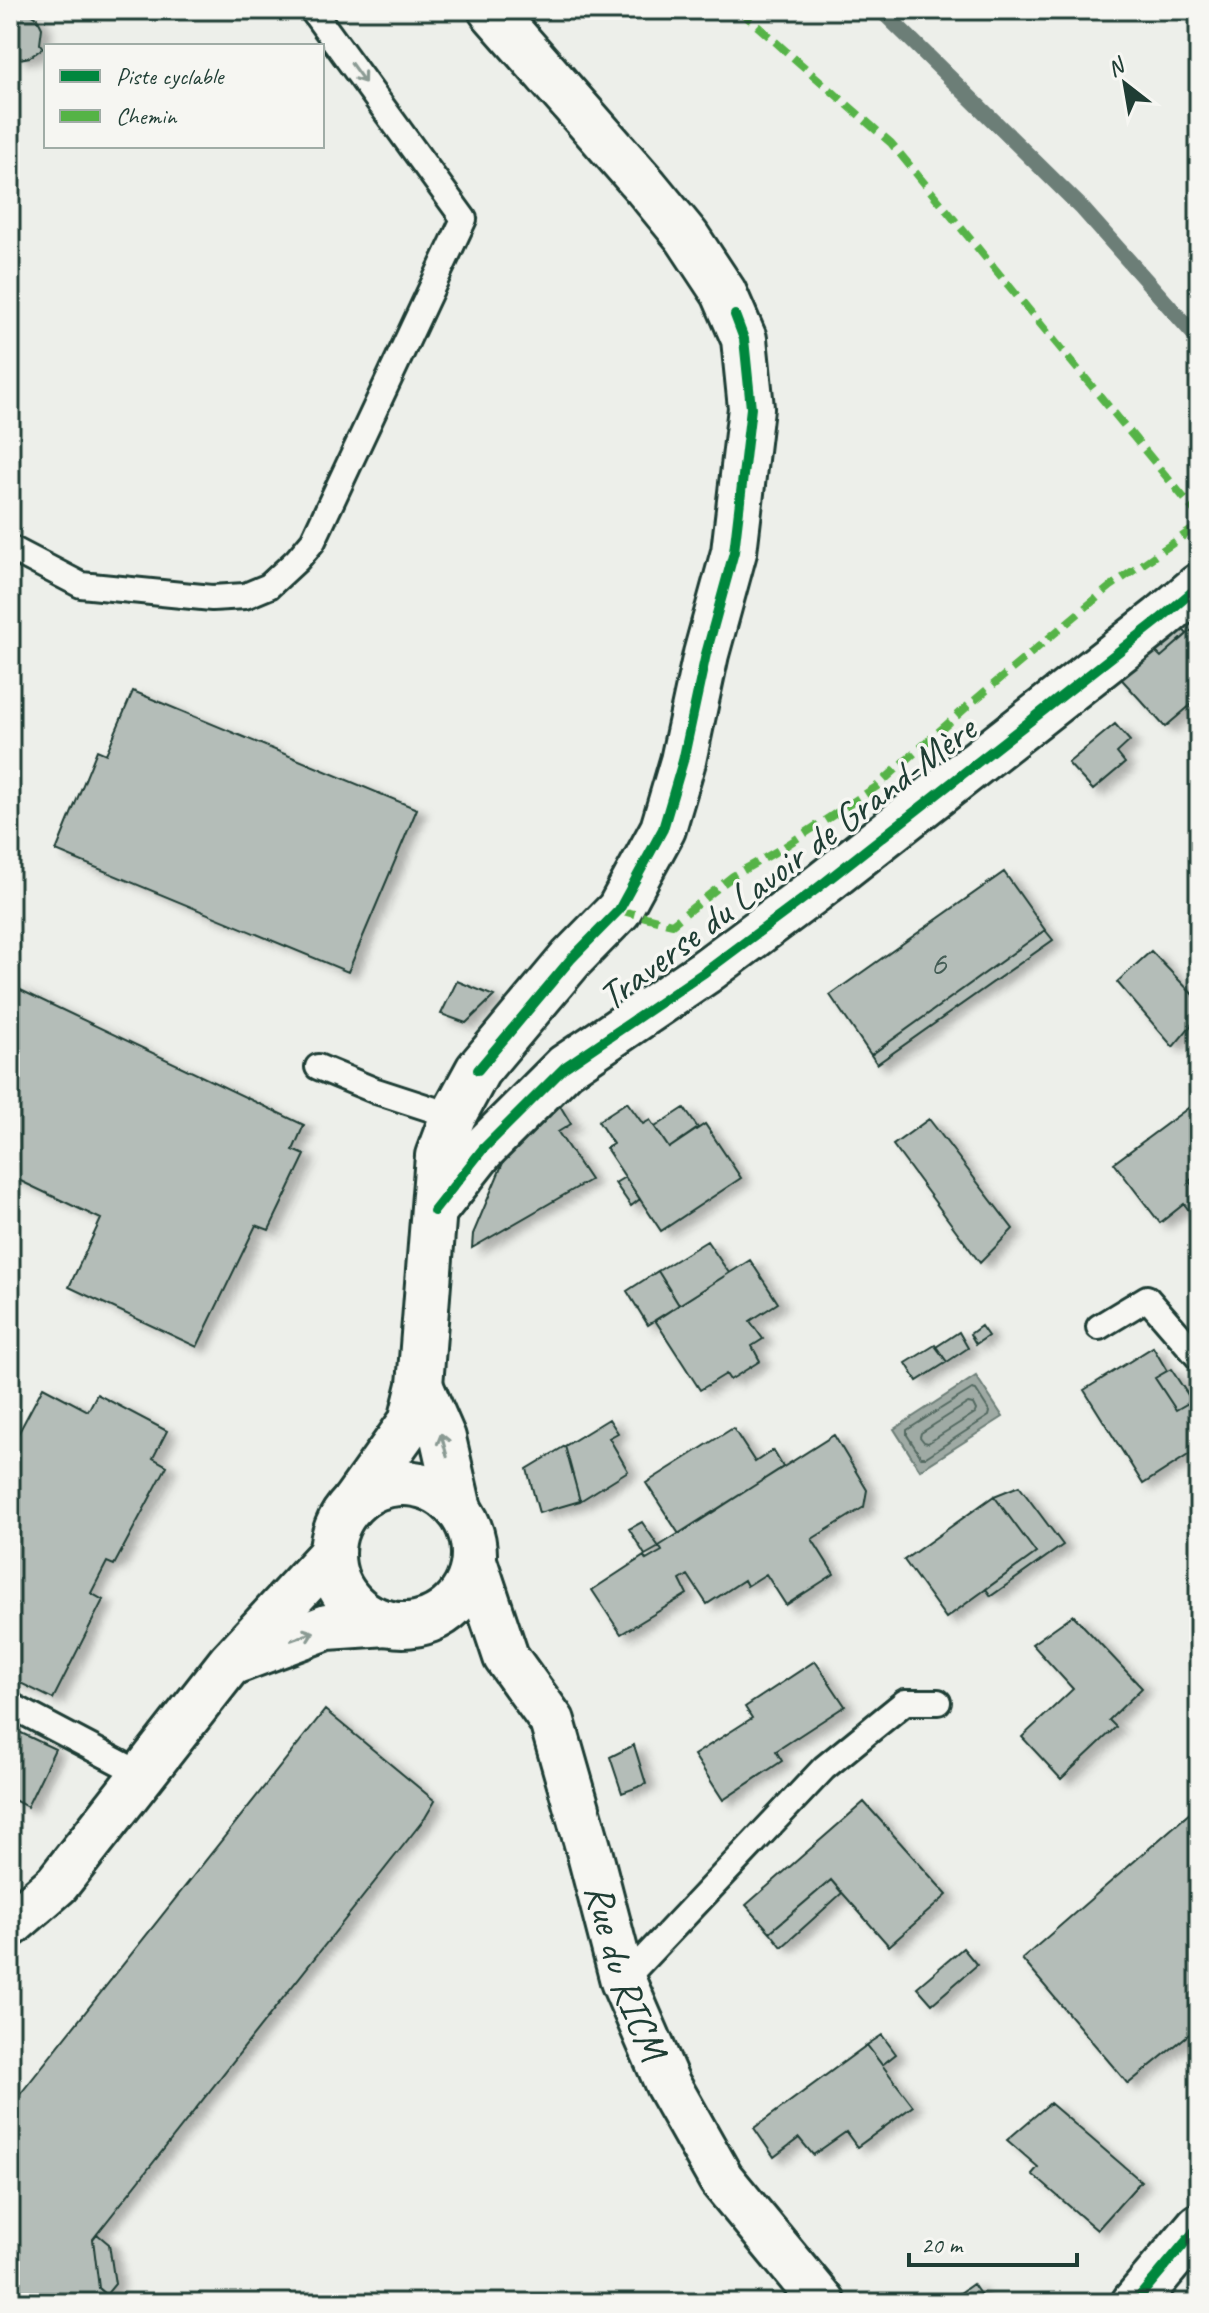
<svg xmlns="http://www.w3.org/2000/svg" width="1209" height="2313" font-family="Caveat,sans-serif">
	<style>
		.water { fill: #9faaa4; stroke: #6c7e77; stroke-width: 2 }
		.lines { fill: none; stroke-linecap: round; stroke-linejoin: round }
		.shore { stroke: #526961; stroke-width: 2 }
		.stream { stroke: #6c7e77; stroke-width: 16 }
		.building { fill: #b4bdb8; stroke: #1f3d34; stroke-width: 2; filter: url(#shadow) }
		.lane-casing { stroke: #1f3d34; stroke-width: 30 }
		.street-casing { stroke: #1f3d34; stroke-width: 50 }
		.secondary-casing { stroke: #1f3d34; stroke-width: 50 }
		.lane { stroke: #f6f6f2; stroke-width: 24 }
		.street { stroke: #f6f6f2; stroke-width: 44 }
		.secondary { stroke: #f6f6f2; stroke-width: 44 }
		.quiet { stroke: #55b346; stroke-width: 8; stroke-dasharray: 16 8; stroke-linecap: butt }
		.cycleway-casing { stroke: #f6f6f2; stroke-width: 15 }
		.cycleway { stroke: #00873e; stroke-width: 10 }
		.oneway { stroke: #8a9a93 }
		.labels { text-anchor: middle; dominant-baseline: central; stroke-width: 7; stroke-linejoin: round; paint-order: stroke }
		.number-label { font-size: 36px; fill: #445d55 }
		.street-label { font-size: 40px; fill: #1f3d34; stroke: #f6f6f2 }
	</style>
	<defs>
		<filter id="shadow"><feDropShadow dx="9" dy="5" stdDeviation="4" flood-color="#0004"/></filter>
	</defs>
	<rect width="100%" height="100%" fill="#edefea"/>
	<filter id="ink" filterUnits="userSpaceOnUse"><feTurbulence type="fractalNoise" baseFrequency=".0125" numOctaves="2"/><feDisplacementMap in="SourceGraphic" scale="16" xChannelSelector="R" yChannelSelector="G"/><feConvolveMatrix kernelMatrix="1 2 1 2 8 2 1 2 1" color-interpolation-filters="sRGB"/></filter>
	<g filter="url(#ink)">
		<path class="water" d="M 976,1376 L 1003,1417 L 920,1470 L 894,1429 Z"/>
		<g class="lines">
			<path class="shore" d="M 972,1389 L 976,1390 L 990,1412 L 989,1416 L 926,1457 L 921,1457 L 907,1435 L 907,1430 Z
				M 968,1403 L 973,1404 L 976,1410 L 975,1413 L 928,1443 L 924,1442 L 920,1437 L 921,1433 Z"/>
			<path class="stream" d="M 881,10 L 1081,207 L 1199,340"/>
		</g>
		<path class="building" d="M 17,12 L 28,12 L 37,18 L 42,28 L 40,44 L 43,48 L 30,57 L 19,59 L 17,54 L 10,50 L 10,14 Z
			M 1199,624 L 1199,698 L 1165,727 L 1115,672 L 1148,644 L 1161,657 Z
			M 1181,627 L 1187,634 L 1161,657 L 1153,649 Z
			M 133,691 L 417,809 L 348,972 L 56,851 L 97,750 L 106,754 Z
			M 1115,724 L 1130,741 L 1117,753 L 1125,763 L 1093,790 L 1068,763 Z
			M 1004,872 L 1045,930 L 871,1055 L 830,995 Z
			M 1045,930 L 1053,940 L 877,1064 L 871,1055 Z
			M 1151,951 L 1199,1001 L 1199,1016 L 1173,1047 L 1117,982 Z
			M 457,981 L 494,996 L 466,1023 L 441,1014 Z
			M 10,985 L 304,1125 L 293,1150 L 305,1155 L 269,1230 L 256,1225 L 197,1347 L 69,1287 L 101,1219 L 10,1176 Z
			M 556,1099 L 571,1124 L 558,1132 L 590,1180 L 472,1248 L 473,1234 L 510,1146 Z
			M 1199,1100 L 1199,1174 L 1189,1181 L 1199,1194 L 1199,1223 L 1184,1204 L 1160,1223 L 1114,1163 Z
			M 627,1102 L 643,1124 L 650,1120 L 669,1148 L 705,1124 L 741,1178 L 661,1231 L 606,1148 L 613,1144 L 598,1121 Z
			M 684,1108 L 698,1128 L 669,1148 L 655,1127 Z
			M 929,1119 L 1013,1229 L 980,1263 L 893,1145 Z
			M 625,1177 L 640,1199 L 631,1206 L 615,1183 Z
			M 707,1241 L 729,1273 L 679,1305 L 658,1271 Z
			M 750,1260 L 778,1303 L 750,1321 L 763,1339 L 752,1346 L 760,1361 L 730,1380 L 726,1374 L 700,1390 L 655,1320 Z
			M 658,1271 L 679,1305 L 648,1325 L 627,1291 Z
			M 981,1326 L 988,1336 L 976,1344 L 970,1334 Z
			M 959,1332 L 968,1348 L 947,1362 L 936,1347 Z
			M 935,1345 L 947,1362 L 917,1381 L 906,1363 Z
			M 1153,1347 L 1167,1371 L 1155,1378 L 1176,1410 L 1195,1399 L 1199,1406 L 1199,1448 L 1143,1484 L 1084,1390 Z
			M 1171,1369 L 1192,1401 L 1176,1410 L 1155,1378 Z
			M 43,1387 L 88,1411 L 97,1394 L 167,1431 L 153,1458 L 167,1466 L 114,1565 L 107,1562 L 91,1593 L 103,1600 L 53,1699 L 10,1678 L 10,1449 Z
			M 609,1419 L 618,1433 L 609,1438 L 628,1471 L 580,1501 L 565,1446 Z
			M 733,1428 L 755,1462 L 773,1450 L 783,1467 L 679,1534 L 646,1483 Z
			M 834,1435 L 867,1490 L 864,1507 L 812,1539 L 834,1574 L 786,1605 L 766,1574 L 747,1586 L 744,1580 L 707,1604 L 688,1575 L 680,1580 L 687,1594 L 621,1634 L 592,1590 L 644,1556 L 646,1560 L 662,1551 L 659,1546 Z
			M 565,1446 L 580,1501 L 539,1513 L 527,1469 Z
			M 1019,1486 L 1063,1545 L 991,1596 L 986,1589 L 1036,1553 L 994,1496 Z
			M 994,1496 L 1036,1553 L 946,1618 L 904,1560 Z
			M 642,1522 L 659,1547 L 645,1555 L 629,1529 Z
			M 1073,1615 L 1142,1688 L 1109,1720 L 1116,1727 L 1061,1779 L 1022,1737 L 1073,1689 L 1032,1644 Z
			M 815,1661 L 845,1706 L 776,1751 L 782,1761 L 723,1800 L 694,1755 L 752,1718 L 745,1707 Z
			M 325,1710 L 435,1801 L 425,1818 L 93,2239 L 99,2288 L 117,2303 L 10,2303 L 10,2107 Z
			M 17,1731 L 55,1749 L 27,1807 L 10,1798 L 10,1745 Z
			M 634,1745 L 646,1784 L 622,1793 L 610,1757 Z
			M 864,1802 L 947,1895 L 889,1946 L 831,1880 L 770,1932 L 746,1905 Z
			M 1199,1805 L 1199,2026 L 1128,2084 L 1022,1959 Z
			M 831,1880 L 842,1893 L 782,1947 L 770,1932 Z
			M 963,1948 L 977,1965 L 932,2004 L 917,1987 Z
			M 882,2035 L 896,2054 L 882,2065 L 867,2045 Z
			M 867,2045 L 913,2106 L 857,2147 L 846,2132 L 813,2155 L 799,2138 L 774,2157 L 754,2128 Z
			M 1050,2103 L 1141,2181 L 1097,2230 L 1032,2174 L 1038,2167 L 1007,2140 Z
			M 97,2234 L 109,2244 L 115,2284 L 106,2295 L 99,2288 L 93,2239 Z
			M 973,2284 L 986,2303 L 946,2303 Z"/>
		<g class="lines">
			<g class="lane-casing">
				<path id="lane" d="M 10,548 L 81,585 L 212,598 L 245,596 L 269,586 L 297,560 L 313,541 L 464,219 L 312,10
					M 318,1067 L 376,1091 L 453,1116
					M 1099,1327 L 1147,1298 L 1199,1358
					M 10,1705 L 143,1775
					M 623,1981 L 824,1768 L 905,1702 L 938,1702"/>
			</g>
			<g class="street-casing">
				<path id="street" d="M 434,1211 L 482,1150 L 565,1067 L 705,972 L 815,890 L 1160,619 L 1199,586
					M 1134,2303 L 1199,2226"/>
			</g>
			<g class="secondary-casing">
				<g id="secondary">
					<path d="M 420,1385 L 443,1438 L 459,1509"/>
					<circle cx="403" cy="1554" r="71"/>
					<path d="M 354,1502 L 411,1422 L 420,1385 L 438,1156 L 453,1116 L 478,1070 L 571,959 L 619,910 L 663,829 L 683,761 L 706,654 L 734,552 L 751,408 L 744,339 L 724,293 L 687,237 L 646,187 L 491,10"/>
					<path id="s1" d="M 474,1561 L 506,1657 L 552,1721 L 588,1847 L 623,1981 L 668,2085 L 721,2179 L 823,2303"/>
					<path d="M 236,1661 L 327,1627 L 387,1623"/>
					<path d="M 10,1925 L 57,1884 L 230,1663 L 332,1553"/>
				</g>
			</g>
			<use href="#lane" class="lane"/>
			<use href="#street" class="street"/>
			<use href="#secondary" class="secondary"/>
			<path class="quiet" d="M 739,10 L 891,143 L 1199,516
				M 619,910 L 672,924 L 733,876 L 784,847 L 876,787 L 969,705 L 1111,586 L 1199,525"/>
			<g class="cycleway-casing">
				<path id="cycleway" d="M 478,1070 L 571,959 L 619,910 L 663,829 L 683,761 L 706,654 L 734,552 L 751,408 L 744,339 L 735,315
					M 434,1211 L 482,1150 L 565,1067 L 705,972 L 815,890 L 1160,619 L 1199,586
					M 1134,2303 L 1199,2226"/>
			</g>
			<use href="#cycleway" class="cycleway"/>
		</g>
		<defs><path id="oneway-shaft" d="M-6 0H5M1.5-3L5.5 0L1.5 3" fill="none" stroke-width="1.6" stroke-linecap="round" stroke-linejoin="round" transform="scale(2)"/></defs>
		<g class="oneway">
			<use href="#oneway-shaft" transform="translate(358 73) rotate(54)"/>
			<use href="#oneway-shaft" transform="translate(444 1445) rotate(-105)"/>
			<use href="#oneway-shaft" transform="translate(303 1636) rotate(-20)"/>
		</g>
	</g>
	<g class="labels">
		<g class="number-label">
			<text x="938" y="963">6</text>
		</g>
		<g class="street-label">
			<text transform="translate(787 863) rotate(-37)">Traverse du Lavoir de Grand-Mère</text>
			<text stroke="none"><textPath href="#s1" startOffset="442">Rue du RICM</textPath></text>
		</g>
	</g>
	<rect width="1209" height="2313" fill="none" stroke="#f6f6f2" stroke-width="40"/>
	<rect x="20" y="20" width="1169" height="2273" fill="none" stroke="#1f3d34" stroke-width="3" filter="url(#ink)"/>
	<rect x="44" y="44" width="280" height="104" fill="#f6f6f2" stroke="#a0aca6" stroke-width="2"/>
	<rect x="60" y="70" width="40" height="12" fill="#00873e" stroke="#a0aca6" stroke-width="2"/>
	<text x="116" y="84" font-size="24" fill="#1f3d34">Piste cyclable</text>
	<rect x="60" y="110" width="40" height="12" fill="#55b346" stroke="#a0aca6" stroke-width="2"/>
	<text x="116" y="124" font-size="24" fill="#1f3d34">Chemin</text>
	<g transform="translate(1125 84) rotate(329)" stroke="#f6f6f2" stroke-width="6" paint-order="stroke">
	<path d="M0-6L14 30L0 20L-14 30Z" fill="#1f3d34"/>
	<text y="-12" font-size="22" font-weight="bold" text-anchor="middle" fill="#1f3d34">N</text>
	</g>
	<path d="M909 2253v12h168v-12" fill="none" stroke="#1f3d34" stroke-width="4"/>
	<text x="921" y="2253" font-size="24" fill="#1f3d34" stroke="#f6f6f2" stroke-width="6" paint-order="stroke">20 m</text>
</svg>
